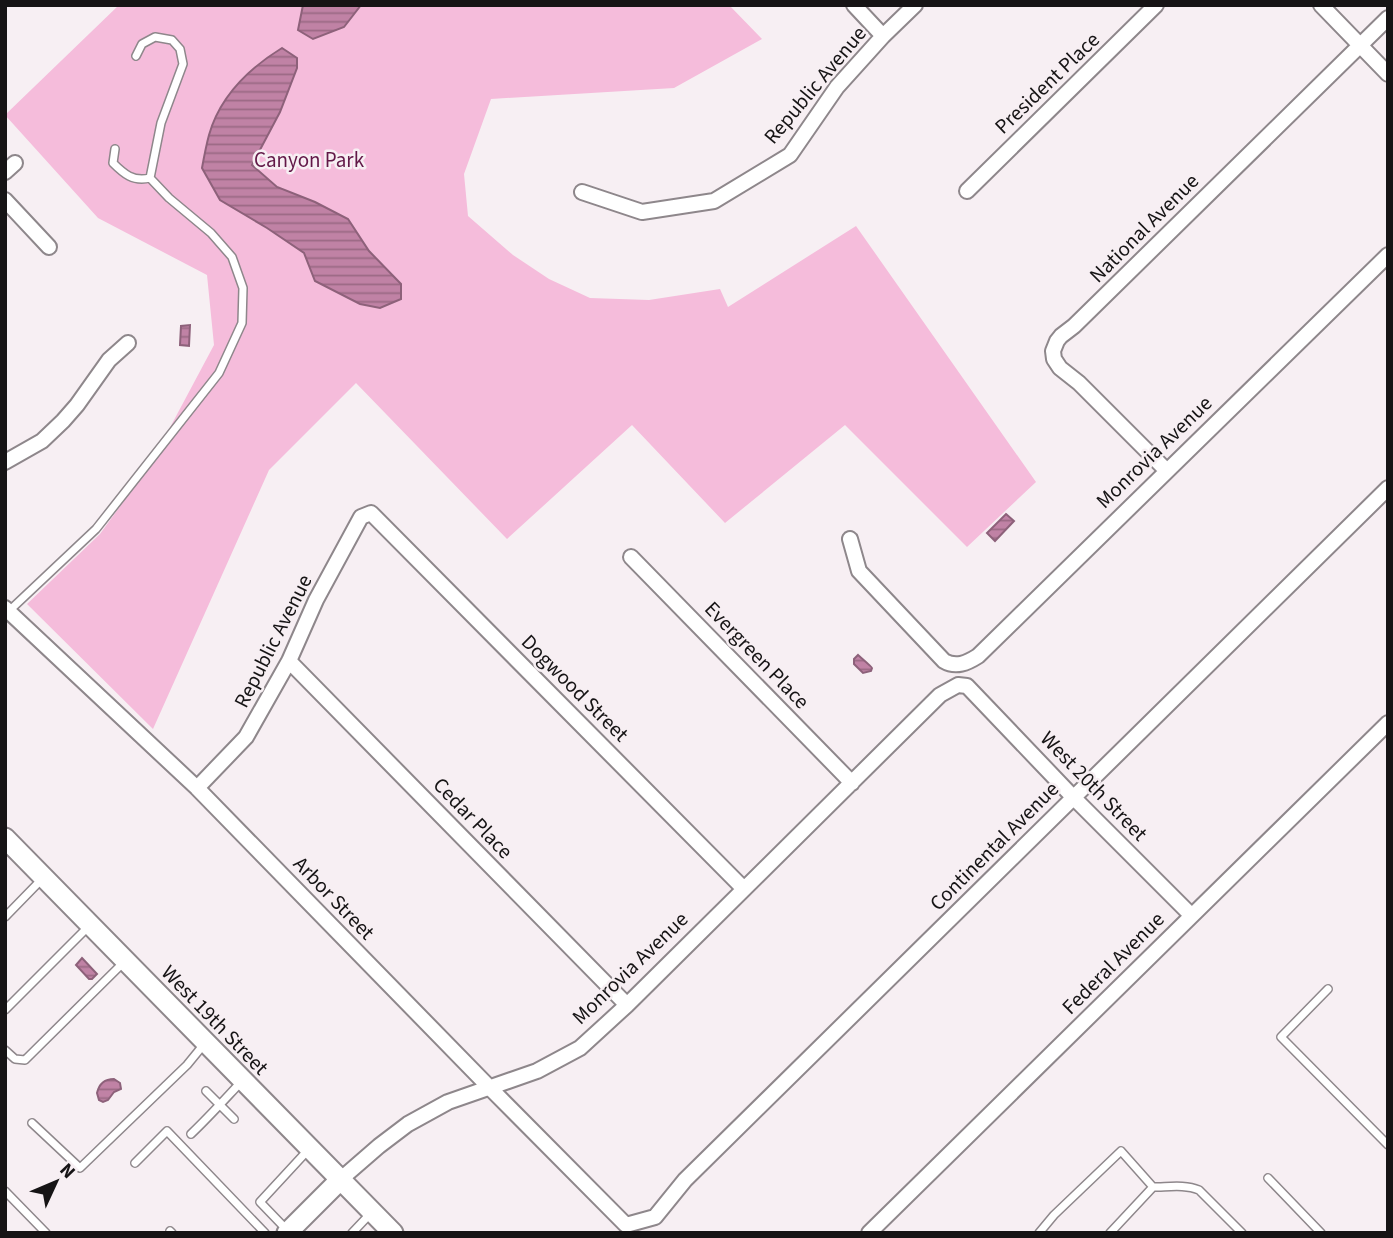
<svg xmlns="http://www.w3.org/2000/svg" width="1393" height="1238" font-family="'Source Sans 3',sans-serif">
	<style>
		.green { fill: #f5bcdb }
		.water { fill: url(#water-rules); stroke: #8d617a; stroke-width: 2 }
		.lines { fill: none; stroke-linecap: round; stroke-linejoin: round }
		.lane-casing { stroke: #8e878b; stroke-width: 10 }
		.street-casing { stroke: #8e878b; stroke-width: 18 }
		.secondary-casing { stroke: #8e878b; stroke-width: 23 }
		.lane { stroke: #fff; stroke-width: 7 }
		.street { stroke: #fff; stroke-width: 14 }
		.secondary { stroke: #fff; stroke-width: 19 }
		.labels { text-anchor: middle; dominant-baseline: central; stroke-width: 5; stroke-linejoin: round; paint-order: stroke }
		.street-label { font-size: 21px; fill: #161415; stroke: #f7eff3 }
		.park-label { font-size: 21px; fill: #621848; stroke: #f7eff3 }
	</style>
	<defs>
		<pattern id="water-rules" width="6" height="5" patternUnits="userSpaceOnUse" patternTransform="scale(1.75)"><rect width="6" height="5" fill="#c082a5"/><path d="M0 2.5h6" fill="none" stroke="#9b6985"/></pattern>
	</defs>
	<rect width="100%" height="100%" fill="#f7eff3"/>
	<path class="green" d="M 119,5 L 729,5 L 762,39 L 674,88 L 491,99 L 464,174 L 468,216 L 513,255 L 549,279 L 590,298 L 649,300 L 720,289 L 728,307 L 856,226 L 1036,482 L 967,547 L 845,425 L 725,523 L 632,425 L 507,539 L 356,383 L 269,470 L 153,729 L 27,604 L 100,534 L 150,465 L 214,345 L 207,275 L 98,218 L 5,115 Z"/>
	<path class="water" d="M 303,5 L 361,5 L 344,27 L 313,39 L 298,30 Z
		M 282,48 L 297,58 L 297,68 L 280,112 L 252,165 L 277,187 L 315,202 L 348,219 L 369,251 L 401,284 L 401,299 L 380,308 L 360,304 L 315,281 L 304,253 L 267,228 L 220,200 L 202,168 C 204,157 206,146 209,135 C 220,96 248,69 282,48 Z
		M 190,325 L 189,346 L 180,345 L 181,326 Z
		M 1006,514 L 1014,521 L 995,541 L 987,533 Z
		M 858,655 C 860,657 872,667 872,668 L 871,671 L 863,673 L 854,664 L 854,659 Z
		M 82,958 L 97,974 L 92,979 L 89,979 L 76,965 Z
		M 114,1079 L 120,1083 L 121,1089 L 114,1092 L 108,1100 L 103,1102 L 99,1100 L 97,1093 C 99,1084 104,1079 114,1079 Z"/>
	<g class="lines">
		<g class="lane-casing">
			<path id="lane" d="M 115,149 L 113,163 C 124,174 133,182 150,178 L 161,123 L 183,64 L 180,49 L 172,40 L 155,37 L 142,44 L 136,56
				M 9,611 L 96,529 L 219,373 L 242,323 L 243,288 L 232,257 L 211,233 L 169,198 L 150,178
				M 5,917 L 43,878
				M 1328,989 L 1281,1037 L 1388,1145
				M 5,1010 L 90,925
				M 5,1050 L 15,1059 L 25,1060 L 125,961
				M 206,1091 L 234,1119
				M 32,1123 L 80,1168 L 187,1065 L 205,1043
				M 191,1134 C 209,1117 225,1099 242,1081
				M 135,1163 L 167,1131 L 265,1233
				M 1268,1178 L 1321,1233
				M 1153,1187 C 1168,1187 1185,1184 1199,1190 L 1242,1233
				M 5,1191 L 46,1233
				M 286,1229 L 260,1202 L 309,1149
				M 170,1231 L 172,1233
				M 352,1233 L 371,1213
				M 1039,1233 L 1054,1215 L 1121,1151 L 1153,1187 L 1110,1233"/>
		</g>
		<g class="street-casing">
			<path id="street" d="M 854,5 L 883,36
				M 1321,5 L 1388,74
				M 5,172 L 15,163
				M 967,191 L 1156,5
				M 582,192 L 642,212 L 714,201 L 790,155 L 837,87 L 883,36 L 915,5
				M 5,200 L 49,247
				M 5,462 L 42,441 L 63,421 L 77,405 L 109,360 L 128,343
				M 1167,471 L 1079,383 L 1060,368 L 1054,359 L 1053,351 L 1057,341 L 1061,336 L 1074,326 L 1388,18
				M 850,539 L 859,571 L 944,661 C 956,668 967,663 978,656 L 1388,255
				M 631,557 L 852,783
				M 5,608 L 197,788 L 490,1088 L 626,1225 L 655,1217 L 685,1180 L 1388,488
				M 289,661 L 627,1005
				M 197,788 L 246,737 L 289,661 L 316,600 L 361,517 L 371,513 L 744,889
				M 341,1179 L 379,1146 L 408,1124 L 448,1102 L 537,1071 L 580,1048 L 627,1005 L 940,695 L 958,685 L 967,686 L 1073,797 L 1191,915
				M 869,1233 L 1388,723"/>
		</g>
		<g class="secondary-casing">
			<path id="secondary" d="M 5,838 L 393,1233
				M 287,1233 L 341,1179"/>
		</g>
		<use href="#lane" class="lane"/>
		<use href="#street" class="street"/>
		<use href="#secondary" class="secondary"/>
	</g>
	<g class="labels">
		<g class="street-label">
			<text transform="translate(1047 83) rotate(-44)">President Place</text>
			<text transform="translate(815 85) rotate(-50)">Republic Avenue</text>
			<text transform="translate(1144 228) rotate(-45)">National Avenue</text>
			<text transform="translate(1154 452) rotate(-44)">Monrovia Avenue</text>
			<text transform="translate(273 641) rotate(-63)">Republic Avenue</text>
			<text transform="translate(757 655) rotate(46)">Evergreen Place</text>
			<text transform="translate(575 688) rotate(45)">Dogwood Street</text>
			<text transform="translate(1094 786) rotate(46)">West 20th Street</text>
			<text transform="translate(473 818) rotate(46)">Cedar Place</text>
			<text transform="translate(994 846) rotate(-45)">Continental Avenue</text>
			<text transform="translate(334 898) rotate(46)">Arbor Street</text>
			<text transform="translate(1113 963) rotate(-45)">Federal Avenue</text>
			<text transform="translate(630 968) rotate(-44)">Monrovia Avenue</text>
			<text transform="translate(215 1020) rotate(46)">West 19th Street</text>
		</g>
		<g class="park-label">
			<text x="309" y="160">Canyon Park</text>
		</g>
	</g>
	<rect width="1393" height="1238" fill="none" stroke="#161415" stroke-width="14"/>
	<g transform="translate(56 1182) rotate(46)" stroke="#f7eff3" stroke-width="5" paint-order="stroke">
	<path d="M0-5L12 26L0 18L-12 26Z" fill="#161415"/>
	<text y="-10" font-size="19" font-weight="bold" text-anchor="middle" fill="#161415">N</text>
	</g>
</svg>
